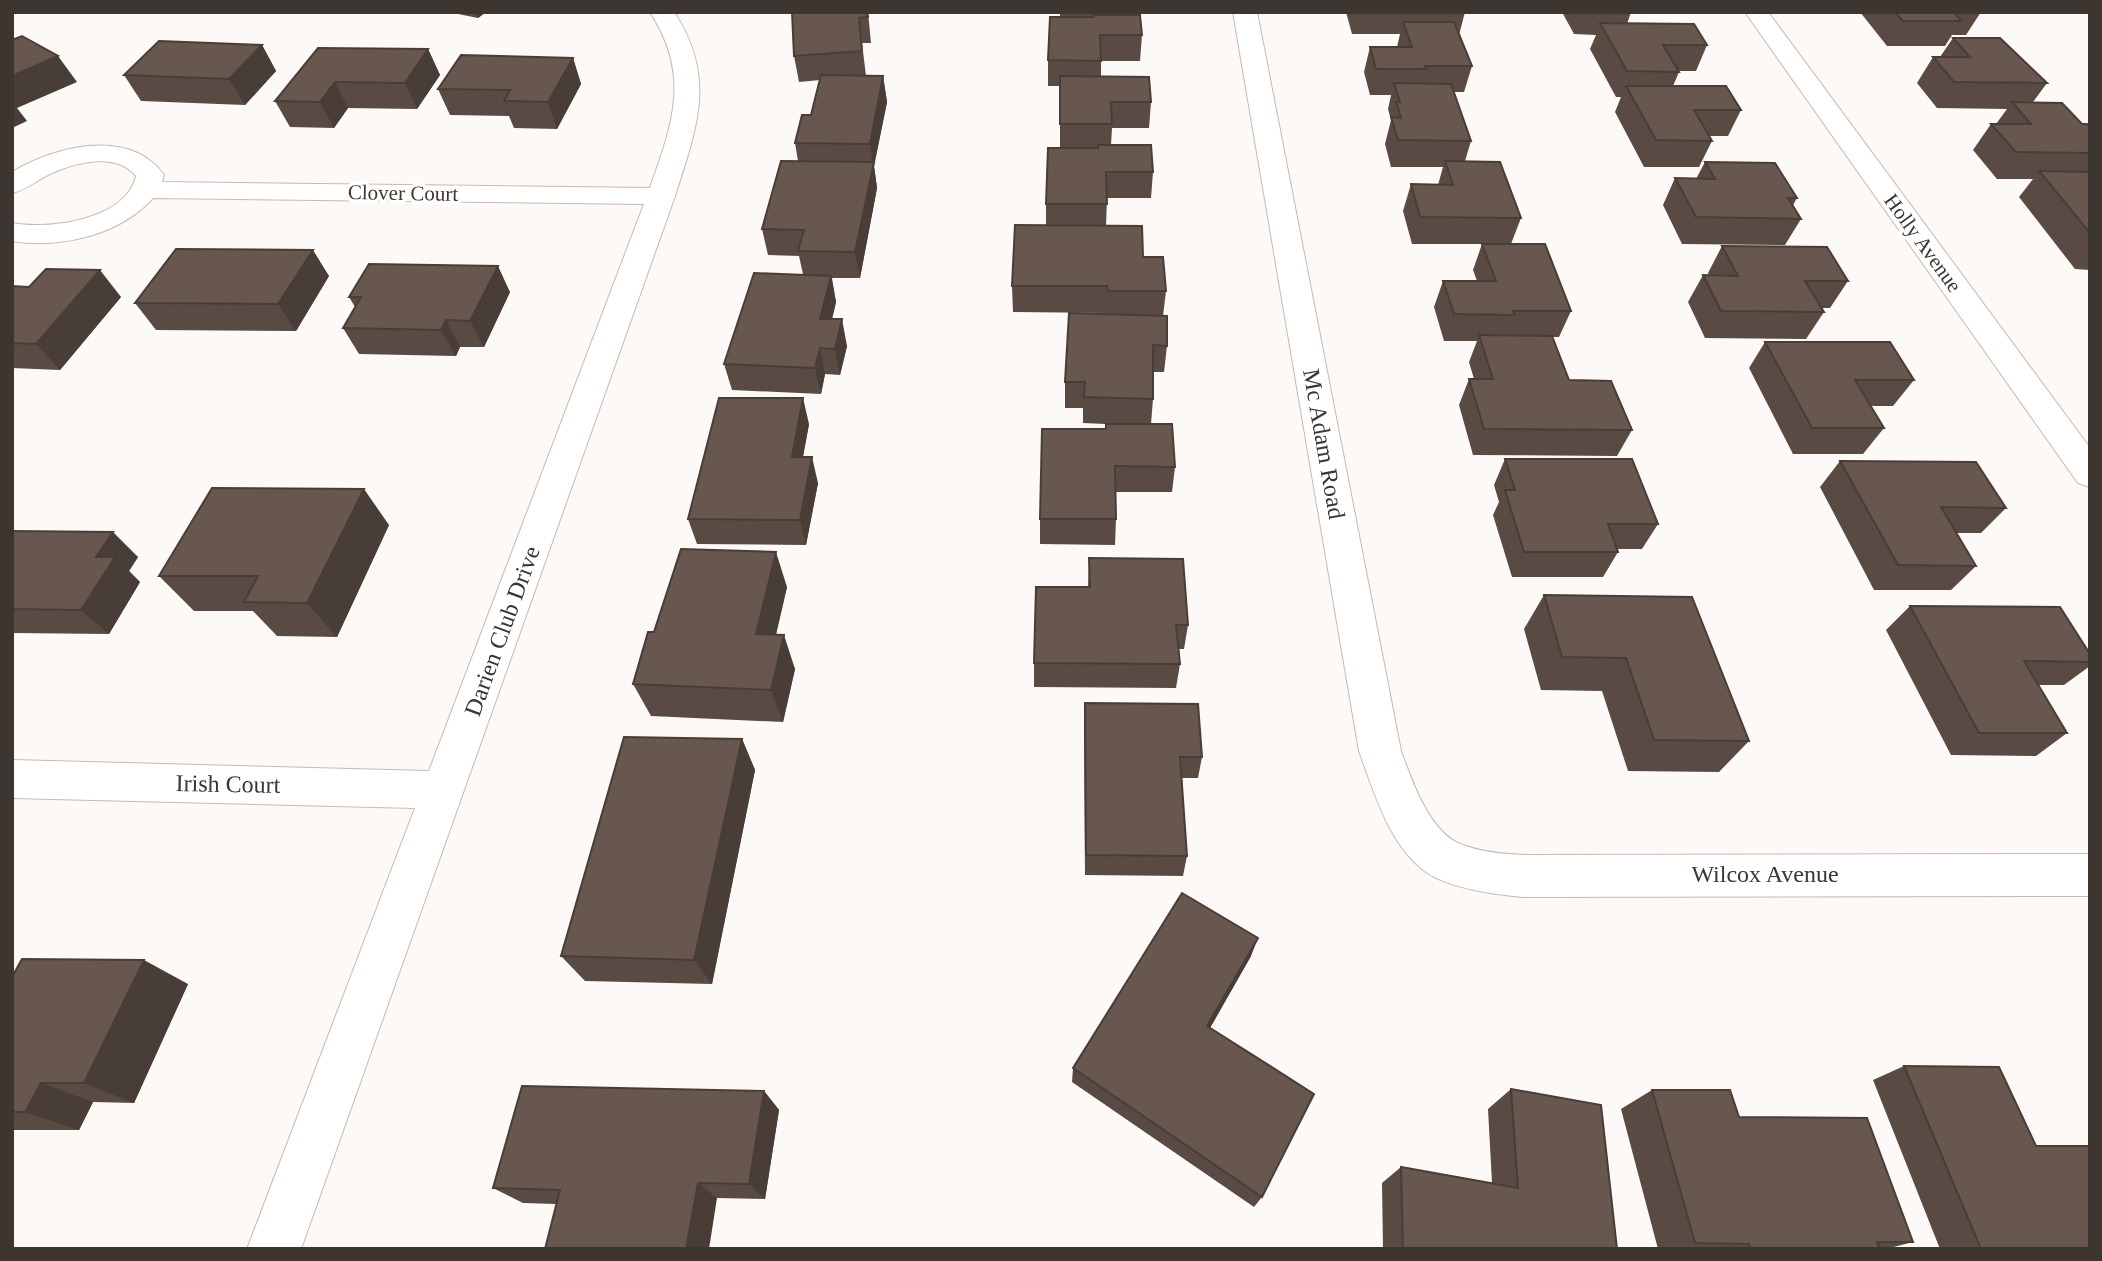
<svg xmlns="http://www.w3.org/2000/svg" width="2102" height="1261" font-family="'Times New Roman',serif">
	<style>
		.lines { fill: none; stroke-linecap: round; stroke-linejoin: round }
		.minor-casing { stroke: #cab9ae; stroke-width: 2 }
		.minor { fill: #fff; fill-rule: evenodd }
		.wall { fill: #594b44 }
		.shaded-wall { fill: #493d37 }
		.building { fill: #68574f; stroke: #493d37; stroke-width: 2 }
		.labels { text-anchor: middle; dominant-baseline: central; stroke-width: 7; stroke-linejoin: round; paint-order: stroke }
		.far-street-label { font-size: 21px; fill: #3c3530; stroke: #fff }
		.street-label { font-size: 24px; fill: #3c3530; stroke: #fff }
	</style>
	<rect width="100%" height="100%" fill="#fdf9f7"/>
	<g class="lines">
		<g class="minor-casing">
			<path id="minor" d="M 650,12 L 674,12 C 717,77 697,127 675,196 L 301,1249 L 247,1249 L 415,808 L 12,798 L 12,760 L 429,771 L 644,204 L 153,198 C 120,235 60,249 12,241 L 12,223 C 49,230 126,220 136,176 C 116,152 78,162 52,173 C 38,179 27,190 12,193 L 12,172 C 55,146 130,127 164,175 L 162,182 L 650,188 C 673,122 691,75 650,12 Z
				M 1233,12 L 1257,12 L 1401,751 C 1411,779 1429,830 1458,843 C 1478,852 1503,854 1524,855 L 2090,854 L 2090,896 L 1524,897 C 1497,895 1448,888 1426,872 C 1389,845 1374,792 1359,751 Z
				M 1745,12 L 1768,12 L 2090,448 L 2090,487 L 2078,483 Z"/>
		</g>
		<use href="#minor" class="minor"/>
	</g>
	<path class="wall" d="M 448,12 L 486,12 L 478,18 Z
		M 868,12 L 871,43 L 862,43 L 866,76 L 883,76 L 887,102 L 874,166 L 877,188 L 860,278 L 832,278 L 836,302 L 832,319 L 847,346 L 840,375 L 825,374 L 821,394 L 732,390 L 724,364 L 803,274 L 799,256 L 768,255 L 762,229 L 798,161 L 795,143 L 811,115 L 820,80 L 799,82 L 794,56 Z
		M 1060,12 L 1105,12 L 1105,15 L 1142,35 L 1140,61 L 1101,61 L 1101,76 L 1151,102 L 1149,128 L 1112,128 L 1111,145 L 1153,172 L 1151,198 L 1107,198 L 1106,226 L 1143,257 L 1166,291 L 1163,316 L 1167,346 L 1164,372 L 1153,372 L 1153,399 L 1151,424 L 1175,467 L 1172,492 L 1116,492 L 1116,519 L 1115,545 L 1040,544 L 1040,519 L 1105,429 L 1106,424 L 1083,423 L 1083,408 L 1065,408 L 1065,382 L 1106,314 L 1106,313 L 1013,312 L 1012,286 L 1046,225 L 1046,204 L 1060,148 L 1060,86 L 1048,86 L 1048,60 L 1060,17 Z
		M 1346,12 L 1465,12 L 1459,35 L 1472,66 L 1464,92 L 1454,92 L 1471,141 L 1465,161 L 1521,218 L 1511,244 L 1571,311 L 1559,337 L 1552,337 L 1569,380 L 1632,430 L 1617,456 L 1473,455 L 1459,405 L 1469,379 L 1474,379 L 1469,362 L 1477,341 L 1444,341 L 1434,307 L 1443,281 L 1477,281 L 1473,270 L 1482,244 L 1412,244 L 1403,211 L 1411,184 L 1438,185 L 1443,167 L 1391,167 L 1385,144 L 1391,120 L 1388,109 L 1391,95 L 1370,95 L 1364,72 L 1370,47 L 1397,47 L 1400,34 L 1352,34 Z
		M 1562,12 L 1631,12 L 1627,24 L 1707,45 L 1696,71 L 1679,71 L 1679,72 L 1673,86 L 1741,110 L 1728,136 L 1710,136 L 1712,141 L 1699,167 L 1644,167 L 1615,112 L 1621,97 L 1616,97 L 1590,49 L 1596,35 L 1574,34 Z
		M 1860,12 L 1981,12 L 1966,35 L 1952,35 L 1945,46 L 1887,46 Z
		M 1953,38 L 2047,83 L 2033,102 L 2090,127 L 2090,270 L 2075,269 L 2019,197 L 2033,179 L 1997,179 L 1973,150 L 1991,124 L 1996,124 L 2007,109 L 1937,108 L 1917,83 L 1933,57 L 1940,57 Z
		M 262,45 L 276,71 L 245,105 L 141,101 L 124,75 Z
		M 428,49 L 440,75 L 417,109 L 348,108 L 334,128 L 290,127 L 275,101 Z
		M 573,58 L 581,84 L 557,129 L 514,128 L 509,116 L 450,115 L 438,89 Z
		M 1705,162 L 1797,198 L 1793,205 L 1801,219 L 1785,245 L 1682,244 L 1663,205 L 1675,178 L 1696,179 Z
		M 1722,246 L 1848,281 L 1830,308 L 1821,308 L 1824,312 L 1806,339 L 1705,338 L 1688,302 L 1703,275 L 1709,276 L 1708,273 Z
		M 329,276 L 296,331 L 156,330 L 135,303 Z
		M 12,286 L 121,297 L 60,370 L 12,368 Z
		M 510,292 L 484,347 L 460,347 L 456,356 L 359,354 L 343,328 L 355,307 L 349,297 Z
		M 1765,342 L 1914,380 L 1893,406 L 1871,406 L 1884,428 L 1863,454 L 1793,454 L 1749,368 Z
		M 809,424 L 803,457 L 818,483 L 806,545 L 697,544 L 688,519 Z
		M 1505,459 L 1658,524 L 1642,549 L 1617,549 L 1618,552 L 1603,577 L 1512,577 L 1493,515 L 1499,502 L 1494,485 Z
		M 1840,461 L 2006,508 L 1981,533 L 1956,533 L 1976,566 L 1951,590 L 1874,590 L 1820,487 Z
		M 389,525 L 337,637 L 277,636 L 253,611 L 194,611 L 159,576 Z
		M 12,531 L 138,557 L 129,571 L 140,582 L 109,634 L 12,633 Z
		M 1089,558 L 1188,625 L 1184,649 L 1179,649 L 1180,664 L 1176,688 L 1034,687 L 1034,663 L 1088,587 Z
		M 787,587 L 776,635 L 795,669 L 783,722 L 651,716 L 633,684 L 654,632 Z
		M 1544,595 L 1749,741 L 1719,772 L 1628,771 L 1602,691 L 1541,690 L 1524,629 Z
		M 1910,606 L 2090,654 L 2090,666 L 2064,685 L 2038,685 L 2067,733 L 2036,756 L 1951,755 L 1886,630 Z
		M 1085,703 L 1202,757 L 1198,778 L 1182,778 L 1187,856 L 1183,876 L 1085,875 L 1084,726 Z
		M 742,739 L 755,770 L 712,984 L 585,981 L 561,956 Z
		M 1251,956 L 1210,1028 L 1262,1197 L 1254,1207 L 1072,1082 L 1073,1068 Z
		M 12,977 L 188,984 L 134,1103 L 93,1102 L 79,1130 L 12,1130 Z
		M 1904,1066 L 2036,1146 L 2090,1249 L 1940,1249 L 1873,1080 Z
		M 1511,1089 L 1617,1249 L 1383,1249 L 1382,1183 L 1401,1167 L 1492,1183 L 1488,1109 Z
		M 1652,1090 L 1739,1117 L 1913,1242 L 1886,1249 L 1658,1249 L 1621,1109 Z
		M 764,1091 L 779,1110 L 765,1199 L 717,1198 L 556,1204 L 523,1203 L 493,1188 Z"/>
	<path class="shaded-wall" d="M 475,12 L 486,12 L 478,18 Z
		M 262,45 L 276,71 L 245,105 L 229,79 Z
		M 428,49 L 440,75 L 417,109 L 405,83 Z
		M 58,56 L 77,82 L 17,108 L 27,121 L 12,128 L 12,76 Z
		M 573,58 L 581,84 L 557,129 L 548,102 Z
		M 883,76 L 887,102 L 874,166 L 877,188 L 860,278 L 855,252 L 873,166 L 870,144 Z
		M 335,82 L 348,108 L 334,128 L 320,102 Z
		M 313,250 L 329,276 L 296,331 L 278,304 Z
		M 498,266 L 510,292 L 484,347 L 470,321 Z
		M 100,270 L 121,297 L 60,370 L 36,344 Z
		M 831,276 L 836,302 L 826,345 L 820,319 Z
		M 842,319 L 847,346 L 840,375 L 835,349 Z
		M 446,320 L 460,347 L 456,356 L 441,330 Z
		M 820,348 L 825,374 L 821,394 L 815,368 Z
		M 803,398 L 809,424 L 798,483 L 792,457 Z
		M 812,457 L 818,483 L 806,545 L 800,520 Z
		M 364,489 L 389,525 L 337,637 L 307,603 Z
		M 113,532 L 138,557 L 129,571 L 140,582 L 109,634 L 81,610 L 96,557 Z
		M 776,552 L 787,587 L 768,667 L 756,634 Z
		M 784,635 L 795,669 L 783,722 L 771,690 Z
		M 742,739 L 755,770 L 712,984 L 694,960 Z
		M 1258,938 L 1251,956 L 1202,1042 L 1207,1026 Z
		M 144,960 L 188,984 L 134,1103 L 84,1083 Z
		M 41,1083 L 93,1102 L 79,1130 L 25,1112 Z
		M 764,1091 L 779,1110 L 765,1199 L 749,1184 Z
		M 698,1183 L 717,1198 L 709,1249 L 686,1249 Z"/>
	<path class="building" d="M 792,12 L 867,12 L 868,17 L 859,18 L 862,51 L 794,56 Z
		M 1895,12 L 1954,12 L 1961,21 L 1903,21 Z
		M 1094,15 L 1140,15 L 1142,35 L 1100,35 L 1101,61 L 1048,60 L 1050,17 L 1094,17 Z
		M 1403,22 L 1454,22 L 1472,66 L 1425,66 L 1426,69 L 1376,69 L 1370,47 L 1412,47 Z
		M 1600,23 L 1694,24 L 1707,45 L 1663,45 L 1679,72 L 1627,71 Z
		M 22,36 L 58,56 L 12,76 L 12,40 Z
		M 1953,38 L 2000,38 L 2047,83 L 1954,82 L 1933,57 L 1970,57 Z
		M 159,41 L 262,45 L 229,79 L 124,75 Z
		M 318,48 L 428,49 L 405,83 L 335,82 L 320,102 L 275,101 Z
		M 461,55 L 573,58 L 548,102 L 504,101 L 510,90 L 438,89 Z
		M 821,75 L 883,76 L 870,144 L 795,143 L 802,115 L 811,115 Z
		M 1060,76 L 1149,77 L 1151,102 L 1111,102 L 1112,124 L 1060,124 Z
		M 1394,83 L 1451,84 L 1471,141 L 1398,140 L 1391,117 L 1401,118 L 1396,102 L 1400,102 Z
		M 1626,86 L 1726,86 L 1741,110 L 1694,110 L 1712,141 L 1656,140 Z
		M 2012,102 L 2062,103 L 2082,124 L 2087,124 L 2090,127 L 2090,153 L 2016,152 L 1991,124 L 2031,124 Z
		M 1098,145 L 1151,145 L 1153,172 L 1106,172 L 1107,204 L 1046,204 L 1048,148 L 1098,148 Z
		M 781,161 L 874,162 L 855,252 L 798,251 L 804,230 L 762,229 Z
		M 1445,161 L 1500,162 L 1521,218 L 1420,217 L 1411,184 L 1453,185 Z
		M 1705,162 L 1775,163 L 1797,198 L 1788,198 L 1801,219 L 1696,217 L 1675,178 L 1715,179 Z
		M 2039,171 L 2090,172 L 2090,233 Z
		M 1015,225 L 1142,226 L 1143,257 L 1163,257 L 1166,291 L 1108,291 L 1107,286 L 1012,286 Z
		M 1482,244 L 1545,244 L 1571,311 L 1513,311 L 1515,315 L 1454,314 L 1443,281 L 1496,281 Z
		M 1722,246 L 1827,247 L 1848,281 L 1805,281 L 1824,312 L 1721,311 L 1703,275 L 1738,276 Z
		M 176,249 L 313,250 L 278,304 L 135,303 Z
		M 369,264 L 498,266 L 470,321 L 446,320 L 441,330 L 343,328 L 361,297 L 349,297 Z
		M 46,269 L 100,270 L 36,344 L 12,343 L 12,286 L 29,287 Z
		M 754,273 L 831,276 L 820,319 L 842,319 L 835,349 L 820,348 L 815,368 L 724,364 Z
		M 1069,313 L 1167,316 L 1167,346 L 1153,345 L 1153,399 L 1084,397 L 1085,382 L 1065,382 Z
		M 1479,335 L 1552,336 L 1569,380 L 1611,381 L 1632,430 L 1484,429 L 1469,379 L 1493,379 Z
		M 1765,342 L 1890,342 L 1914,380 L 1855,380 L 1884,428 L 1812,428 Z
		M 719,398 L 803,398 L 792,457 L 812,457 L 800,520 L 688,519 Z
		M 1106,424 L 1172,424 L 1175,467 L 1115,466 L 1116,519 L 1040,519 L 1042,429 L 1106,429 Z
		M 1505,459 L 1632,459 L 1658,524 L 1608,524 L 1618,552 L 1524,552 L 1505,490 L 1515,490 Z
		M 1840,461 L 1976,462 L 2006,508 L 1941,507 L 1976,566 L 1898,565 Z
		M 212,488 L 364,489 L 307,603 L 244,602 L 258,576 L 159,576 Z
		M 12,531 L 113,532 L 96,557 L 115,557 L 81,610 L 12,609 Z
		M 681,549 L 776,552 L 756,634 L 784,635 L 771,690 L 633,684 L 648,632 L 654,632 Z
		M 1089,558 L 1183,559 L 1188,625 L 1176,625 L 1180,664 L 1034,663 L 1036,587 L 1090,587 Z
		M 1544,595 L 1692,597 L 1749,741 L 1654,740 L 1626,658 L 1562,657 Z
		M 1910,606 L 2060,607 L 2090,654 L 2090,662 L 2024,661 L 2067,733 L 1979,733 Z
		M 1085,703 L 1198,704 L 1202,757 L 1180,757 L 1187,856 L 1086,855 Z
		M 624,737 L 742,739 L 694,960 L 561,956 Z
		M 1182,893 L 1258,938 L 1207,1026 L 1314,1094 L 1262,1197 L 1073,1068 Z
		M 22,959 L 144,960 L 84,1083 L 41,1083 L 25,1112 L 12,1112 L 12,977 Z
		M 1904,1066 L 1999,1067 L 2036,1146 L 2090,1146 L 2090,1249 L 1981,1249 Z
		M 522,1086 L 764,1091 L 749,1184 L 698,1183 L 686,1249 L 545,1249 L 560,1190 L 493,1188 Z
		M 1511,1089 L 1601,1105 L 1617,1249 L 1403,1249 L 1401,1167 L 1518,1188 Z
		M 1652,1090 L 1730,1090 L 1739,1117 L 1867,1118 L 1913,1242 L 1877,1242 L 1880,1249 L 1751,1249 L 1749,1244 L 1695,1243 Z"/>
	<g class="labels">
		<g class="far-street-label">
			<text transform="translate(403 193) rotate(1)">Clover Court</text>
			<text transform="translate(1923 243) rotate(54)">Holly Avenue</text>
		</g>
		<g class="street-label">
			<text transform="translate(1324 444) rotate(80)">Mc Adam Road</text>
			<text transform="translate(502 631) rotate(-70)">Darien Club Drive</text>
			<text transform="translate(228 784) rotate(1)">Irish Court</text>
			<text x="1765" y="874">Wilcox Avenue</text>
		</g>
	</g>
	<rect width="2102" height="1261" fill="none" stroke="#3c3530" stroke-width="28"/>
</svg>
